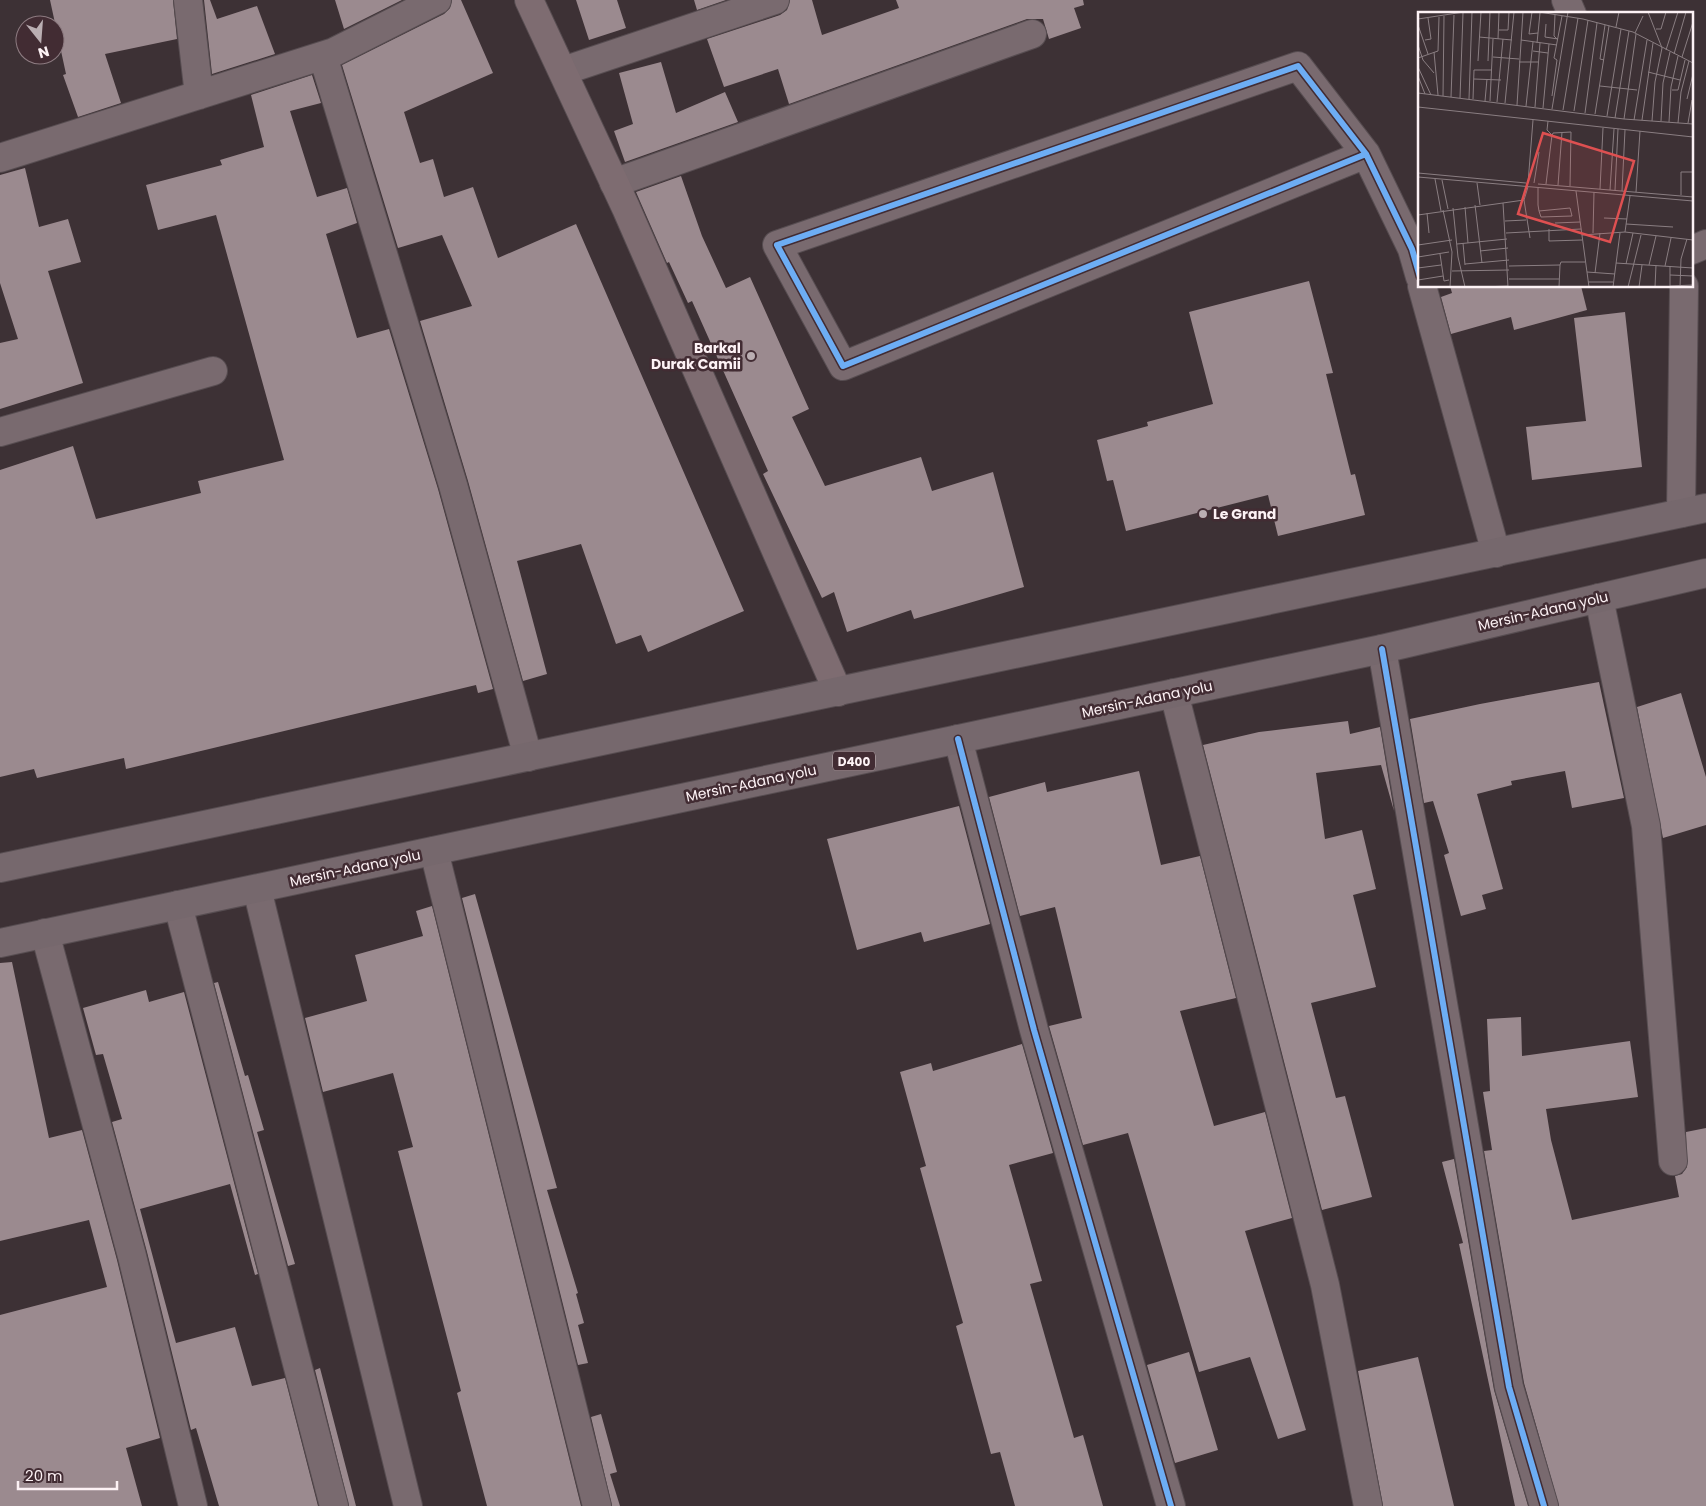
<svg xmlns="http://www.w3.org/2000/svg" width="1706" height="1506" font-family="Poppins,sans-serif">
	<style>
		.building { fill: #9b8a8f }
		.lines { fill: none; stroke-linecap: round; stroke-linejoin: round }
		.minor-casing { stroke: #574d51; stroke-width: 30 }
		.secondary-casing { stroke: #574d51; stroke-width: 30 }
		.trunk-casing { stroke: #574d51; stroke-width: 30 }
		.minor { stroke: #796a6f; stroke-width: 28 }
		.secondary { stroke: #7e6c71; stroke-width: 28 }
		.trunk { stroke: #76686d; stroke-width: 28 }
		.cycleway-casing { stroke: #422c33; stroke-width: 9 }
		.cycleway { stroke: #6dadf4; stroke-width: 6 }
		.poi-dot { fill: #baaeb2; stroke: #422c33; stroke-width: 2 }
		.labels { text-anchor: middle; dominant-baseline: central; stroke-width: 5; stroke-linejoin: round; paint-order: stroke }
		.shield { fill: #422c33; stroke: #c5b7bb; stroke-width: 1 }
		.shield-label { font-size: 12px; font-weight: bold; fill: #fdf2f5 }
		.poi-label { font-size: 14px; font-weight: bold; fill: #fdf2f5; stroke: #422c33; text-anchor: end }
		.street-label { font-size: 14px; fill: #fdf2f5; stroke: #422c33 }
		.inset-road { fill: none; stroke: #8a7e82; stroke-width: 1 }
		.view { fill: #de5051; fill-opacity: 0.15; stroke: #de5051; stroke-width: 2.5 }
		.inset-edge { fill: none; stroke: #fdf2f5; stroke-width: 2.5 }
	</style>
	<rect width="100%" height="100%" fill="#3d3135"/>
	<path class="building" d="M 50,0 L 173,0 L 177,39 L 105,54 L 121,103 L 78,117 L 63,75 L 66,74 Z
		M 204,0 L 210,0 L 217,19 L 257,6 L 275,54 L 212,74 Z
		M 335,0 L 402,0 L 344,29 Z
		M 452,0 L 461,0 L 493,73 L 404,112 L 420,163 L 433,159 L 444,197 L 473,187 L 498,258 L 576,224 L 744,611 L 648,652 L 641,635 L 616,644 L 581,544 L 517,561 L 547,674 L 523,681 L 468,481 L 420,321 L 472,306 L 442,235 L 398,248 L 342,65 L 444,14 L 450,8 Z
		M 576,0 L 617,0 L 626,28 L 589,40 Z
		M 694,0 L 726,0 L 697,10 Z
		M 790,0 L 812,0 L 822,35 L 899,8 L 896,0 L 1083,0 L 1084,5 L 1074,8 L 1081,28 L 1049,39 L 1043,19 L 1027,19 L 789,104 L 778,69 L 724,87 L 707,39 L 780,15 L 787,10 Z
		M 661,62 L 676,113 L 725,92 L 738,122 L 625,162 L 614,131 L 633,124 L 619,73 Z
		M 312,75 L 321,103 L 290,111 L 317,197 L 347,188 L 357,223 L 326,234 L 357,338 L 389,329 L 438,489 L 493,689 L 478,693 L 476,685 L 126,769 L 124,758 L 37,778 L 34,769 L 0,777 L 0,470 L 73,446 L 96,519 L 201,493 L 198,481 L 284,460 L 216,215 L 158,230 L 146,185 L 222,165 L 220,160 L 264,147 L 251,95 Z
		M 25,168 L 39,227 L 68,219 L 81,262 L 48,271 L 83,383 L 0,409 L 0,343 L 18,339 L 0,283 L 0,175 Z
		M 681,176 L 702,236 L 726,288 L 750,277 L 809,409 L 792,417 L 825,486 L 921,457 L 932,491 L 993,472 L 1024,587 L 914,619 L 911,610 L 847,632 L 834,592 L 822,598 L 763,474 L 768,471 L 692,301 L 688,303 L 669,262 L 667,263 L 639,199 L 636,192 Z
		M 1309,281 L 1333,373 L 1326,374 L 1351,475 L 1355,474 L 1365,515 L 1278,536 L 1268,495 L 1126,531 L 1113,480 L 1107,481 L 1097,440 L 1148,426 L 1147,422 L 1213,404 L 1189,312 Z
		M 1450,286 L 1581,286 L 1587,310 L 1514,330 L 1511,317 L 1451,334 L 1441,297 L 1452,293 Z
		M 1625,312 L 1642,467 L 1532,480 L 1526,427 L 1586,421 L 1574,318 Z
		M 1599,682 L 1624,798 L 1572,808 L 1565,771 L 1511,781 L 1512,785 L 1477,794 L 1503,889 L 1482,895 L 1486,909 L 1461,916 L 1444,855 L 1449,853 L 1433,801 L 1424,803 L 1410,719 L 1480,704 Z
		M 1681,693 L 1706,777 L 1706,825 L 1663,838 L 1637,707 Z
		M 1348,721 L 1350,734 L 1380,727 L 1394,811 L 1381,765 L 1316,773 L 1325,839 L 1362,830 L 1376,889 L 1353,895 L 1376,987 L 1311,1003 L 1336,1098 L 1345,1096 L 1372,1197 L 1322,1210 L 1203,745 L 1259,732 Z
		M 1139,771 L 1161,865 L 1200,856 L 1236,998 L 1180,1011 L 1214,1126 L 1265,1112 L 1292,1218 L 1245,1231 L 1306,1430 L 1278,1439 L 1250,1357 L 1199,1372 L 1128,1133 L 1083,1145 L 1049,1026 L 1082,1018 L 1055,907 L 1020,916 L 989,797 L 1045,782 L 1047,792 Z
		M 959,806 L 990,924 L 924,942 L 921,932 L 857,950 L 827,839 Z
		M 475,894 L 557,1188 L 547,1190 L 578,1293 L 576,1294 L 584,1323 L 578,1325 L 588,1363 L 578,1365 L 462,898 Z
		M 432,906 L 581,1506 L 487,1506 L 457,1393 L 461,1391 L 398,1151 L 413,1147 L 393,1073 L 323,1092 L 305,1018 L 367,1001 L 355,955 L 423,936 L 416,911 Z
		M 12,962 L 49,1138 L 82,1130 L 117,1260 L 160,1438 L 126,1448 L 142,1506 L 0,1506 L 0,1315 L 107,1287 L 89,1220 L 0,1241 L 0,963 Z
		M 218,982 L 245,1076 L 248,1075 L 264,1130 L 257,1132 L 295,1264 L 288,1266 L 214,983 Z
		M 146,990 L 149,1002 L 184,992 L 258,1274 L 255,1275 L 230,1184 L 140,1209 L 176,1343 L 235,1327 L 252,1386 L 285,1378 L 318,1506 L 219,1506 L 196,1428 L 191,1430 L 147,1252 L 112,1122 L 122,1119 L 103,1054 L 96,1055 L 83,1008 Z
		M 1521,1017 L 1522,1056 L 1630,1041 L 1638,1097 L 1546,1109 L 1551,1140 L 1572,1220 L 1679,1197 L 1675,1176 L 1682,1174 L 1687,1167 L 1686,1132 L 1706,1128 L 1706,1506 L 1559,1506 L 1524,1383 L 1484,1151 L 1492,1150 L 1483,1092 L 1490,1091 L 1487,1019 Z
		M 1022,1044 L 1053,1153 L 1009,1165 L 1042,1281 L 1030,1284 L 1074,1438 L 1083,1435 L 1103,1506 L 1015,1506 L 1000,1452 L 991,1454 L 956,1326 L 963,1323 L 920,1168 L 926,1166 L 900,1072 L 931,1063 L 933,1071 Z
		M 1454,1159 L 1494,1390 L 1528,1506 L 1515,1506 L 1459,1244 L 1463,1243 L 1442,1162 Z
		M 1189,1352 L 1218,1450 L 1175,1463 L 1147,1365 Z
		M 1418,1357 L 1454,1506 L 1383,1506 L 1358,1371 Z
		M 320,1368 L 356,1506 L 349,1506 L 315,1370 Z
		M 601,1414 L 617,1472 L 610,1474 L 620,1506 L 612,1506 L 591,1417 Z"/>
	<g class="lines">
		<g class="minor-casing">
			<path id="minor" d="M 188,0 L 199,95
				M 1566,0 L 1572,14
				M 323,56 L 453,485 L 528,757
				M 563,71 L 775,0
				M 1366,154 L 843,366 L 777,245 L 1298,66 L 1366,154 L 1412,249 L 1420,277
				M 0,158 L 334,52 L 437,0
				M 614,183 L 1032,34
				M 1692,250 L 1706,244
				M 1422,286 L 1496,553
				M 0,432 L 213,371
				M 1681,513 L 1684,286
				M 1599,598 L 1646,826 L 1673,1161
				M 1382,649 L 1509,1387 L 1544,1506
				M 1174,693 L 1325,1285 L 1368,1506
				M 958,739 L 1034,1030 L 1171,1506
				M 434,851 L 597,1506
				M 257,889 L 408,1506
				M 178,905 L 334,1506
				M 45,933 L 132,1256 L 193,1506"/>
		</g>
		<g class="secondary-casing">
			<path id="secondary" d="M 529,0 L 626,208 L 838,692"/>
		</g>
		<g class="trunk-casing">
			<path id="trunk" d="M 0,868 L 1706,508
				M 0,943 L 1382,649 L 1706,573"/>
		</g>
		<use href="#minor" class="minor"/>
		<use href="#secondary" class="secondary"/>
		<use href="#trunk" class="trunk"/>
		<g class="cycleway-casing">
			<path id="cycleway" d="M 1366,154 L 843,366 L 777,245 L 1298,66 L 1366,154 L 1412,249 L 1420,277
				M 1382,649 L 1509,1387 L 1544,1506
				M 958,739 L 1034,1030 L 1171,1506"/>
		</g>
		<use href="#cycleway" class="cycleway"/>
	</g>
	<g class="poi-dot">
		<circle cx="751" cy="356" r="5"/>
		<circle cx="1203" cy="514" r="5"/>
	</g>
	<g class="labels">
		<rect class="shield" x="833" y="751.5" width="42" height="19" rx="4"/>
		<g class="shield-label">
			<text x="854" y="761">D400</text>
		</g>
		<g class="poi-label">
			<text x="741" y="348">Barkal<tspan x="741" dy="16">Durak Camii</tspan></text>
			<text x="1213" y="514" text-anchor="start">Le Grand</text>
		</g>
		<g class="street-label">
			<text transform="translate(1543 611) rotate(-13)">Mersin-Adana yolu</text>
			<text transform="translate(1147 699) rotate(-12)">Mersin-Adana yolu</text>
			<text transform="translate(751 783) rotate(-12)">Mersin-Adana yolu</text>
			<text transform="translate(355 868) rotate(-12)">Mersin-Adana yolu</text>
		</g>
	</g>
	<g transform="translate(1418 12)">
		<rect width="275" height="275" fill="#3d3135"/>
		<path class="inset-road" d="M 114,0 L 111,22 L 120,21M 121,0 L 165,7 L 215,20 L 275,51M 230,0 L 244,36 L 237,70 L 234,109M 137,3 L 136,24 L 139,27M 0,7 L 46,0M 128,12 L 127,25 L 140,27M 0,13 L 10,42M 198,15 L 201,0M 238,17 L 243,17 L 248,0M 81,18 L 90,18 L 91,0M 217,21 L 225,4M 61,25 L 94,28M 80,27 L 81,0M 7,28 L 13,27 L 10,6M 103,28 L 139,33M 119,31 L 122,1M 0,33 L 5,48 L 16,61M 248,38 L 260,0M 115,39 L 130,41M 16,40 L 20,83M 256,42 L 268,0M 75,45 L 101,47M 264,45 L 275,10M 0,46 L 20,39 L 21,5M 186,48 L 182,47 L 187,13M 60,49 L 63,0M 70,49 L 72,0M 101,50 L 120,50M 0,55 L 13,83M 230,60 L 262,68M 0,64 L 7,82M 56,67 L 83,68M 182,74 L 219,78M 254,78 L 260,78 L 267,48M 0,81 L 206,107 L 275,112M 25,84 L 26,4M 134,84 L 139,48 L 136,46 L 144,4M 33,85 L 36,3M 42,86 L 45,1M 51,87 L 54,0M 55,87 L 56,58 L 74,58M 269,87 L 275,62M 67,89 L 69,67M 72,89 L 75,27M 79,90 L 85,27M 87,91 L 96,0M 99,93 L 105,0M 108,94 L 115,30M 0,95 L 275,125M 117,95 L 122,31M 125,96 L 131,32M 134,97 L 150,0M 145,98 L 160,6M 156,99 L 170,8M 167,101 L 179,11M 177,102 L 191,14M 189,104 L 203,17M 197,106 L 211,19M 206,107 L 218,22M 216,108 L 229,28M 224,108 L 235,31M 243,109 L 245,71 L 252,40M 251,110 L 253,75 L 260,44M 260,111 L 263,80 L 271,49M 270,111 L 274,88M 134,124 L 135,121 L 153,120 L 152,174M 0,161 L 108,171M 0,165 L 275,189M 17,167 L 23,199M 24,168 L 30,197M 59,171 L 62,193M 110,171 L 115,108M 116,171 L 121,140M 120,172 L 275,185M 128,172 L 133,131 L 134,123 L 129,118 L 130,109M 140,173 L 144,120M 120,176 L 120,193 L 121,199 L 123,205 L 154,204 L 152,196 L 121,199M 182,177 L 185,116M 192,178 L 196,117M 197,178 L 200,117M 158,179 L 171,275M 204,179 L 207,118M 218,180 L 222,119M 263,183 L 263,160 L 275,160M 106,188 L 112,226M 85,191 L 90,275M 57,193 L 64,251M 47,195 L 50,231M 35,196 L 40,245 L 47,275M 25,198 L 34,240 L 32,275M 9,201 L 11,221M 0,203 L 106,188 L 110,175M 186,206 L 209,207M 87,209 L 108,208M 137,211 L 162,210M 208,212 L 255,215M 131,217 L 131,229 L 164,228M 207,220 L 212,184M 88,221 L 163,217M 175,221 L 176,180M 164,223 L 207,220 L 275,228M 45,231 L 47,253M 39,232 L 89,227M 0,233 L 34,228M 62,239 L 90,236M 22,242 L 26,269 L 31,268M 0,245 L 31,240M 198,251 L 275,256M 47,252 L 91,248M 208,252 L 215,221M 142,253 L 143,250 L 167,250M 231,253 L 238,224M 91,254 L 142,253 L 141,275M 247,254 L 253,226M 0,256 L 23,253M 34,259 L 91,258M 169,260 L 197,262M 177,261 L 182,221M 252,263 L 275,264M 91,267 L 141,267M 0,268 L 25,264M 170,270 L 195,270M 252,274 L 275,273M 65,275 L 90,274M 195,275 L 202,221M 210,275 L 223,223M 221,275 L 224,253M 237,275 L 238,253M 252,275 L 252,254M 262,275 L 263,247 L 269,227"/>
		<path class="view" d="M 125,121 L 216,149 L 192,230 L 100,202 Z"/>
		<rect width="275" height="275" class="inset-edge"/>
	</g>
	<g transform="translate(40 40) rotate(163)"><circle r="24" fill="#422c33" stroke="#8d7b81"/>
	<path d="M0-4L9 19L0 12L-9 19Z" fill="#baaeb2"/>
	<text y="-8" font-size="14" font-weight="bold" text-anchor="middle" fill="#fdf2f5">N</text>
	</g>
	<path d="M18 1481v8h99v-8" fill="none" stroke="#fdf2f5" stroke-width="2.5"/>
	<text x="25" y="1481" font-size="15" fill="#fdf2f5" stroke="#422c33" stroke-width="4" paint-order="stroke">20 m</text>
</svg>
